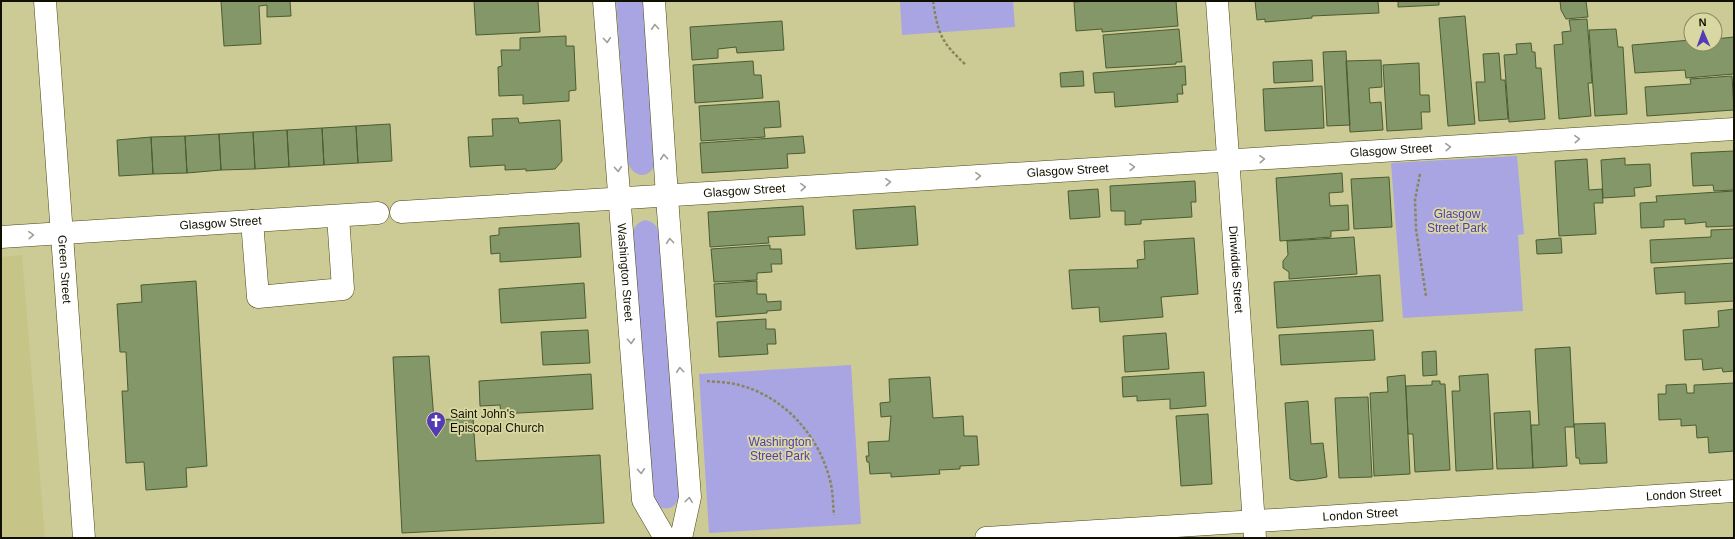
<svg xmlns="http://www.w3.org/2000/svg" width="1735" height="539" font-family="Helvetica,sans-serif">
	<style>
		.built { fill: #c6c487 }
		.green { fill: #a9a5e3 }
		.building { fill: #839768; stroke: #4b5c30 }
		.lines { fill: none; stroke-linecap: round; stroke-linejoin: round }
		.minor-casing { stroke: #494714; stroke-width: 23 }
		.path { stroke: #87865e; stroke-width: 2.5; stroke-dasharray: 3 2; stroke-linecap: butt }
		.minor { stroke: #fff; stroke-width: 22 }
		.oneway { stroke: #a09f99 }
		.labels { text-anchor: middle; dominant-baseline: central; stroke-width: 3.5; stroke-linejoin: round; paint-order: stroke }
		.street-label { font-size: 12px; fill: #111000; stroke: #d9d8a3 }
		.park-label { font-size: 12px; fill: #543dad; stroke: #d9d8a3 }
		.poi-label { font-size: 12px; fill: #111000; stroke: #d9d8a3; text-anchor: start }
	</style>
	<rect width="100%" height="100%" fill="#cccb96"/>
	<path class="built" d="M 22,255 L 45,538 L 1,538 L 1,257 Z"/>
	<path class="green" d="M 616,1 L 643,1 L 655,162 C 652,179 634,179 628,163 Z
		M 900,1 L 1013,1 L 1015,27 L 902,35 Z
		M 1517,156 L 1524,234 L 1518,235 L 1523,311 L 1403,318 L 1391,163 Z
		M 645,220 C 653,222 656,224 659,232 L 679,495 C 677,506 671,510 660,508 L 653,498 L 633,234 C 634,226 637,223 645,220 Z
		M 851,365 L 861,524 L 709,533 L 699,374 Z"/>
	<path class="building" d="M 221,1 L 290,1 L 291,16 L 267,17 L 267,5 L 259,6 L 261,44 L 224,46 Z
		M 474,1 L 538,1 L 540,32 L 476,35 Z
		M 1089,1 L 1176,1 L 1178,26 L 1102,32 L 1102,29 L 1076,31 L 1074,2 Z
		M 1255,1 L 1378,1 L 1379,13 L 1312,16 L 1312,18 L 1265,22 L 1265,19 L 1257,20 Z
		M 1398,1 L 1439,1 L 1439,5 L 1398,7 Z
		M 1560,1 L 1586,1 L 1588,17 L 1566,19 L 1561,10 Z
		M 1465,16 L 1475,124 L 1448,126 L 1439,18 Z
		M 1587,19 L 1592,83 L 1588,83 L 1591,116 L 1559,119 L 1554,45 L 1563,44 L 1562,32 L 1571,31 L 1569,20 Z
		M 782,21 L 784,50 L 737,53 L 736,47 L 718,49 L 718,58 L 692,60 L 690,27 Z
		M 1179,29 L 1182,62 L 1176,62 L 1176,64 L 1106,68 L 1103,35 Z
		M 1616,29 L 1618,47 L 1623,47 L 1627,114 L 1595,116 L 1589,30 Z
		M 566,36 L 566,46 L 574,46 L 576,90 L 569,91 L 569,101 L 523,104 L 523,95 L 499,96 L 498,67 L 502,66 L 501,50 L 520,50 L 520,38 Z
		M 1734,37 L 1734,74 L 1686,78 L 1685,70 L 1635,73 L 1632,45 L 1691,40 L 1691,44 L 1715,44 L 1715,39 Z
		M 1531,43 L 1532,52 L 1535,52 L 1536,68 L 1541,68 L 1545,119 L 1509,122 L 1504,55 L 1517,54 L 1516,44 Z
		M 1346,51 L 1350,125 L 1327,126 L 1323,52 Z
		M 1499,53 L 1501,80 L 1505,80 L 1508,119 L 1479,121 L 1476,82 L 1485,82 L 1483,54 Z
		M 1312,60 L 1313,81 L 1274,83 L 1273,62 Z
		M 1381,60 L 1382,87 L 1369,88 L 1370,103 L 1381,102 L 1383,130 L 1350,132 L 1346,61 Z
		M 753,61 L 754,75 L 761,75 L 763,98 L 695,103 L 693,65 Z
		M 1419,63 L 1420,95 L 1429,95 L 1430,112 L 1421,112 L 1422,129 L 1387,131 L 1383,65 Z
		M 1185,66 L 1186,85 L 1182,85 L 1183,94 L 1177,94 L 1178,102 L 1115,107 L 1114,92 L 1095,93 L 1093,73 Z
		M 1083,71 L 1084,86 L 1061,87 L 1060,73 Z
		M 1732,76 L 1734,110 L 1647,116 L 1645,87 L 1691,84 L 1690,79 Z
		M 1322,86 L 1324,128 L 1265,131 L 1263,89 Z
		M 779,101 L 781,127 L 764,128 L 765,137 L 701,141 L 699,106 Z
		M 518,118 L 519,123 L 560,120 L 562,161 L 555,169 L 526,171 L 526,169 L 505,170 L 505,165 L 470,167 L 468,137 L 493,136 L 492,119 Z
		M 390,124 L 392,161 L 358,163 L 356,126 Z
		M 356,126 L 358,163 L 324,165 L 322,128 Z
		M 322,128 L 324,165 L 289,167 L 287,130 Z
		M 287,130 L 289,167 L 255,169 L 253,132 Z
		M 253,132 L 255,169 L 221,170 L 219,134 Z
		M 219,134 L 221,170 L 187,173 L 185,136 Z
		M 185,136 L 187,173 L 153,174 L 151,137 Z
		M 803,136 L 805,153 L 787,154 L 788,168 L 702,173 L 700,143 Z
		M 151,137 L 153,174 L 119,176 L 117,140 Z
		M 1734,151 L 1734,190 L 1714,191 L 1713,185 L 1693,186 L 1691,153 Z
		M 1625,158 L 1625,165 L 1650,164 L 1651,186 L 1634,188 L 1635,196 L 1603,198 L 1601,160 Z
		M 1587,159 L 1589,190 L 1602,189 L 1603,203 L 1594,203 L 1596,234 L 1559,236 L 1555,161 Z
		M 1342,173 L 1343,192 L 1329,193 L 1330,206 L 1348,205 L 1349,230 L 1331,231 L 1331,237 L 1280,241 L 1276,178 Z
		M 1389,177 L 1392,227 L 1354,229 L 1351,179 Z
		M 1195,181 L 1196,202 L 1191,202 L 1192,217 L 1141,220 L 1141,224 L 1125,225 L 1125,211 L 1111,211 L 1110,186 Z
		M 1098,189 L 1100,217 L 1070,219 L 1068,191 Z
		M 1734,191 L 1734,226 L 1706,227 L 1706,222 L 1685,224 L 1685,219 L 1664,220 L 1664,227 L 1641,228 L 1640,203 L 1657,202 L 1656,196 Z
		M 803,206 L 805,235 L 768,237 L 769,243 L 710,247 L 708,212 Z
		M 915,206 L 918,245 L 856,249 L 853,210 Z
		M 579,223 L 581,257 L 500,262 L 500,253 L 491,254 L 490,236 L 499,235 L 499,228 Z
		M 1734,229 L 1734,258 L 1651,263 L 1650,240 L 1711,237 L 1711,230 Z
		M 1354,237 L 1357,274 L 1289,279 L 1289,272 L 1283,268 L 1283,261 L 1288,255 L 1287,241 Z
		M 1194,238 L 1198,294 L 1161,297 L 1163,317 L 1100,322 L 1099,307 L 1072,309 L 1069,270 L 1138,268 L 1137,260 L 1145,259 L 1144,241 Z
		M 1561,238 L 1562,253 L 1537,254 L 1536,240 Z
		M 770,245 L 770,249 L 781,249 L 782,264 L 771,264 L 772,272 L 757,273 L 757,280 L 714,282 L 711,249 Z
		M 1734,263 L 1734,301 L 1685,304 L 1685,292 L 1656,294 L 1654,268 Z
		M 1380,275 L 1383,321 L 1277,328 L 1274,282 Z
		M 196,281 L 207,466 L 186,468 L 187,487 L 146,490 L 144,462 L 126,463 L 122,391 L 128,391 L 126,352 L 120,352 L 117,304 L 142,302 L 141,285 Z
		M 757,281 L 757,294 L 766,294 L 767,302 L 781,301 L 781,310 L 767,311 L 767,313 L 716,317 L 714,284 Z
		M 584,283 L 586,318 L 501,323 L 499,289 Z
		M 1734,309 L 1734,371 L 1723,372 L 1722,368 L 1703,370 L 1702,359 L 1685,360 L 1683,330 L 1719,327 L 1718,311 Z
		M 766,319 L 766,329 L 775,329 L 776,344 L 767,344 L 768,354 L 719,357 L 717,322 Z
		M 588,330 L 590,363 L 543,365 L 541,332 Z
		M 1373,330 L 1375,360 L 1281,365 L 1279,335 Z
		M 1166,333 L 1169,369 L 1125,372 L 1123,336 Z
		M 1570,347 L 1574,427 L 1565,427 L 1567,466 L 1533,468 L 1531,425 L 1539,425 L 1535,349 Z
		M 1436,351 L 1437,375 L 1423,376 L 1422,352 Z
		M 429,356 L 434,420 L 473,418 L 476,461 L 600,455 L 604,523 L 402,533 L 393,357 Z
		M 1204,372 L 1206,406 L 1170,409 L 1170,399 L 1137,401 L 1137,396 L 1123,397 L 1122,377 Z
		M 591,374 L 593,409 L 501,414 L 500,405 L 480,406 L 479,381 Z
		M 1488,374 L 1493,469 L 1456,471 L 1452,391 L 1460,391 L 1459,376 Z
		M 1405,375 L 1410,474 L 1374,476 L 1370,393 L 1388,392 L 1387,377 Z
		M 930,377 L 933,418 L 963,416 L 964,436 L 977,436 L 979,465 L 960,466 L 960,469 L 939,470 L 940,474 L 891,477 L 891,473 L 870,474 L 869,462 L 867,462 L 866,456 L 869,456 L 868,442 L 889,441 L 891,416 L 881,417 L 880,403 L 890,402 L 889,379 Z
		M 1432,381 L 1440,381 L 1440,384 L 1445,384 L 1450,470 L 1415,472 L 1413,434 L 1408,434 L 1406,386 L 1432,385 Z
		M 1734,383 L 1734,451 L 1709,453 L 1708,437 L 1697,438 L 1696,425 L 1681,426 L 1681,419 L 1659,420 L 1658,394 L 1666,394 L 1666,385 L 1686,384 L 1687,393 L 1694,393 L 1694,385 Z
		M 1368,397 L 1372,477 L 1339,478 L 1335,398 Z
		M 1308,401 L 1311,444 L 1323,443 L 1327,477 L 1317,479 L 1297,481 L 1290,479 L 1285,403 Z
		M 1530,411 L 1533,468 L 1497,469 L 1494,413 Z
		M 1208,414 L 1212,484 L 1181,486 L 1176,416 Z
		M 1605,423 L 1607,463 L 1580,464 L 1579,458 L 1576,458 L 1574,424 Z"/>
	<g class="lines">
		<g class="minor-casing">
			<g id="minor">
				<path id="s1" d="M 45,1 L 84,538"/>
				<path id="s2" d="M 604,1 L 643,500 L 665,538"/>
				<path d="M 654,1 L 668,211 L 690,497 L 681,538"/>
				<path id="s3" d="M 1217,1 L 1255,538"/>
				<path id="s4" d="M 401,212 L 1734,129"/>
				<path d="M 252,221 L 258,297 L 343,289 L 338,216"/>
				<path id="s5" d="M 1,237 L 378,213"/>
				<path id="s6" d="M 986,538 L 1734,491"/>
			</g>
		</g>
		<path class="path" d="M 933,1 C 938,34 941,42 966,65
			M 1420,174 L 1415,200 L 1416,229 L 1426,296
			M 707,381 C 716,382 726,382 735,384 C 784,395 820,436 831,484 C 833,494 833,505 834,515"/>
		<use href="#minor" class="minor"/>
	</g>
	<defs><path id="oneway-chevron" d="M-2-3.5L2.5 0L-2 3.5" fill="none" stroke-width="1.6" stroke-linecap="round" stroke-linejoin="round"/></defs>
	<g class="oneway">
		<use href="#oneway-chevron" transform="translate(655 27) rotate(-94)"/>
		<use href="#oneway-chevron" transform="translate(607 40) rotate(85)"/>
		<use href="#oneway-chevron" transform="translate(1577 139) rotate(-4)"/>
		<use href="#oneway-chevron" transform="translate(1448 147) rotate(-4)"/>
		<use href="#oneway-chevron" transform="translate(664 157) rotate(-94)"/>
		<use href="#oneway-chevron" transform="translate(1262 159) rotate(-4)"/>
		<use href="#oneway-chevron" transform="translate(1132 167) rotate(-3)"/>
		<use href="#oneway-chevron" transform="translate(618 169) rotate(85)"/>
		<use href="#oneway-chevron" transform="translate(978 176) rotate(-4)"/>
		<use href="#oneway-chevron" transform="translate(888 182) rotate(-4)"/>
		<use href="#oneway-chevron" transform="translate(803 187) rotate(-4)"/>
		<use href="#oneway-chevron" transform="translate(31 235) rotate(-4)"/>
		<use href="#oneway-chevron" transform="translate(670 241) rotate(-95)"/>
		<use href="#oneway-chevron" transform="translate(631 341) rotate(86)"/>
		<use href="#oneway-chevron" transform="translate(680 370) rotate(-95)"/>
		<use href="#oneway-chevron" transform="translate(641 471) rotate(86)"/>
		<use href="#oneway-chevron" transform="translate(689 500) rotate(-83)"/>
	</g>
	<defs>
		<g id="church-pin" transform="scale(1)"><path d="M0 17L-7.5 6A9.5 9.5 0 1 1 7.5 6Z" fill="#553bb3" stroke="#d9d8a3"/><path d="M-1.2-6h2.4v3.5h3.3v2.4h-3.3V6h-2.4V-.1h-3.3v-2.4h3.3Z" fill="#fff"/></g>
	</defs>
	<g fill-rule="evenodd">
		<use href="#church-pin" x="436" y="421"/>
	</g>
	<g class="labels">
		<g class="street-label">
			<text stroke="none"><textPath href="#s4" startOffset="992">Glasgow Street</textPath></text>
			<text stroke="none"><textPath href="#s4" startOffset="668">Glasgow Street</textPath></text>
			<text stroke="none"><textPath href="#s4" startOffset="344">Glasgow Street</textPath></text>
			<text stroke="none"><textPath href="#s5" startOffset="220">Glasgow Street</textPath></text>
			<text stroke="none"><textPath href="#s1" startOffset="269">Green Street</textPath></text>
			<text stroke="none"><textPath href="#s3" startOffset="269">Dinwiddie Street</textPath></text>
			<text stroke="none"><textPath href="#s2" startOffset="272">Washington Street</textPath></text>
			<text stroke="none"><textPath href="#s6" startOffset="699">London Street</textPath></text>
			<text stroke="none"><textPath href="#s6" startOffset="375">London Street</textPath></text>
		</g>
		<g class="park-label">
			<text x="1457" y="214">Glasgow<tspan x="1457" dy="14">Street Park</tspan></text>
			<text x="780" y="442">Washington<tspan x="780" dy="14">Street Park</tspan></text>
		</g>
		<g class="poi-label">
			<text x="450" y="414">Saint John's<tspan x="450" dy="14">Episcopal Church</tspan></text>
		</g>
	</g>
	<rect width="1735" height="539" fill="none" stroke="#111000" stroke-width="4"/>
	<g transform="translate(1703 32) rotate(358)"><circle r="19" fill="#d9d8a3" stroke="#898862"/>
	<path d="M0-3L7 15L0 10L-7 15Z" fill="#553bb3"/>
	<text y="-6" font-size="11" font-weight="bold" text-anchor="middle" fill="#111000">N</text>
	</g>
</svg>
